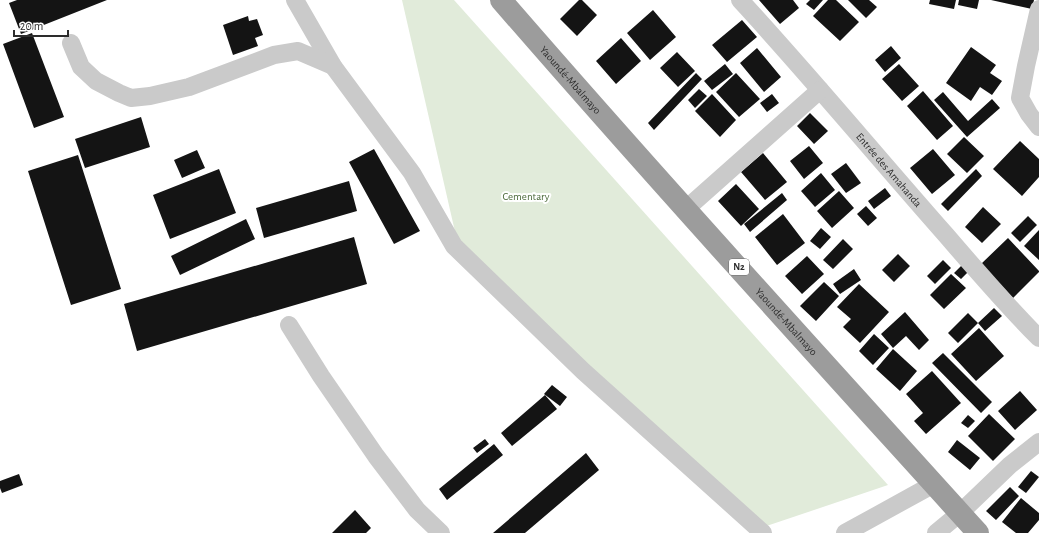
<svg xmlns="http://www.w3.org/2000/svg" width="1039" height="533" font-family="'Alegreya Sans',sans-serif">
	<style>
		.green { fill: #e1ebda }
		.building { fill: #141414 }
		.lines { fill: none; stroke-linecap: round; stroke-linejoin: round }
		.minor { stroke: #cacaca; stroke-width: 18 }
		.trunk { stroke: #9c9c9c; stroke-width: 22 }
		.labels { text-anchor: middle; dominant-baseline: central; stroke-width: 4; stroke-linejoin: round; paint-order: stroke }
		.shield { fill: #fff; stroke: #6c6c6c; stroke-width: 1 }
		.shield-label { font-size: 10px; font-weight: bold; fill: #2d2d2d }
		.street-label { font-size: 11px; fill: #2d2d2d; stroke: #fff }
		.park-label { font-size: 11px; fill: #4b693a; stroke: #fff }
	</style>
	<rect width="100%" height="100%" fill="#fff"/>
	<path class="green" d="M 402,0 L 454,0 L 888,485 L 752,531 L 456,236 Z"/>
	<path class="building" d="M 17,0 L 107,0 L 21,34 L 9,3 Z
		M 579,0 L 582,0 L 597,15 L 577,36 L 560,19 Z
		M 759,0 L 793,0 L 799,8 L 780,24 Z
		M 810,0 L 823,0 L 814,10 L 806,4 Z
		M 828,0 L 836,0 L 859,22 L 840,41 L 813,16 Z
		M 848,0 L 869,0 L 877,7 L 866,18 Z
		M 930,0 L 956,0 L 954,9 L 929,4 Z
		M 959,0 L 979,0 L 977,9 L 958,5 Z
		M 991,0 L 1034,0 L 1032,9 Z
		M 653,10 L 676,37 L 650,60 L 627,33 Z
		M 248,16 L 249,21 L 257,19 L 263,35 L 255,38 L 258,46 L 233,55 L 223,25 Z
		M 742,20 L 757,37 L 727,62 L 712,45 Z
		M 32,33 L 64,117 L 34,128 L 3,44 Z
		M 621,38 L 641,61 L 616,84 L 596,61 Z
		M 891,46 L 901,58 L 885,72 L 875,60 Z
		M 971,47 L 996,65 L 990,73 L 1002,81 L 992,95 L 980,87 L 971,101 L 946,83 Z
		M 757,48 L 781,77 L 764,92 L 740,63 Z
		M 677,52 L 695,71 L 678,87 L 660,68 Z
		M 725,64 L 733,74 L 712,90 L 704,81 Z
		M 899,64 L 919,86 L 902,101 L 882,79 Z
		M 696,73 L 702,79 L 654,130 L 648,123 Z
		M 736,73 L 760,99 L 739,117 L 716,92 Z
		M 699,89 L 707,96 L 695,108 L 688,100 Z
		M 923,91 L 953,126 L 937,140 L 907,106 Z
		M 943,92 L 968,121 L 992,99 L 1000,108 L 967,137 L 934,100 Z
		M 712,94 L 736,120 L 720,137 L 695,111 Z
		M 772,94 L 779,103 L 767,112 L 760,103 Z
		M 810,113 L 828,131 L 814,144 L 797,126 Z
		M 141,117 L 150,147 L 85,168 L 75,139 Z
		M 964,137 L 984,156 L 967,173 L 947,154 Z
		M 1020,141 L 1039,159 L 1039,177 L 1022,196 L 993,169 Z
		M 809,146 L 823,163 L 804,179 L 790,161 Z
		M 374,149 L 420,231 L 394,244 L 349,162 Z
		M 933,149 L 955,175 L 932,194 L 910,168 Z
		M 197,150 L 205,168 L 182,178 L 174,160 Z
		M 763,153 L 787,182 L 765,200 L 741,172 Z
		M 78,155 L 121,289 L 71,305 L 28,171 Z
		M 846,163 L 861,183 L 846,193 L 831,174 Z
		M 219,169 L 236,213 L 170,239 L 153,195 Z
		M 976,169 L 982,176 L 948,211 L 941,204 Z
		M 821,173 L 835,190 L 815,207 L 801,191 Z
		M 349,181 L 357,211 L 264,238 L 256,208 Z
		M 736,184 L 759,209 L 741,226 L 718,201 Z
		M 885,188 L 891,196 L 874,209 L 868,201 Z
		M 839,191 L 854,208 L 832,228 L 817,211 Z
		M 782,193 L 787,200 L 750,232 L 744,224 Z
		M 866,206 L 877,218 L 868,226 L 857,214 Z
		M 983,207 L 1001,224 L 982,243 L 965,227 Z
		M 783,214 L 805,243 L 777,265 L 755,237 Z
		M 1028,216 L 1037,225 L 1020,242 L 1011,233 Z
		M 246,219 L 255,239 L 180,275 L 171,256 Z
		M 821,228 L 831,237 L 820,249 L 810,241 Z
		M 1039,230 L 1039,260 L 1024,246 Z
		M 354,237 L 367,284 L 137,351 L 124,304 Z
		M 1008,238 L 1039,271 L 1039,272 L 1013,298 L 981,264 Z
		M 843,239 L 853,249 L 833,269 L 823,260 Z
		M 898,254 L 910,266 L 894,282 L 882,270 Z
		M 807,256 L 824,274 L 802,294 L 785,276 Z
		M 943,260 L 951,268 L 935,284 L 927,276 Z
		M 964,263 L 971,269 L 961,279 L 954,273 Z
		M 854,269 L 861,280 L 840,294 L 833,284 Z
		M 951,274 L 966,288 L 944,309 L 930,295 Z
		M 824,282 L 839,296 L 816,321 L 800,306 Z
		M 859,284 L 889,312 L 860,343 L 843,327 L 851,319 L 837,307 Z
		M 994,308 L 1002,316 L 985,331 L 978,323 Z
		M 905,312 L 929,340 L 919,350 L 906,336 L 893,348 L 881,334 Z
		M 968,313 L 978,323 L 958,343 L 948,333 Z
		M 979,328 L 1004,356 L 976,381 L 951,354 Z
		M 874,334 L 889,348 L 873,365 L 859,351 Z
		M 893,349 L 917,371 L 900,391 L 876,369 Z
		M 943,353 L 992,402 L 981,413 L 932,363 Z
		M 932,371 L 961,403 L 926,434 L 914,421 L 923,413 L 906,394 Z
		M 552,385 L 567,397 L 560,406 L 544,394 Z
		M 1020,391 L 1037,410 L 1015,430 L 998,411 Z
		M 545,395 L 557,409 L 512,446 L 501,433 Z
		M 989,414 L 1015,439 L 993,461 L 968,436 Z
		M 968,415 L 975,421 L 968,428 L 961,423 Z
		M 485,439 L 489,444 L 477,453 L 473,448 Z
		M 957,440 L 980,458 L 970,470 L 948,452 Z
		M 494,444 L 503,455 L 447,500 L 439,489 Z
		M 586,453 L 599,470 L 525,533 L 493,533 Z
		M 1031,471 L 1039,477 L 1026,493 L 1018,487 Z
		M 19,474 L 23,485 L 2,493 L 0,488 L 0,481 Z
		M 1010,487 L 1019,496 L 996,520 L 986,511 Z
		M 1021,498 L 1039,513 L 1039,520 L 1028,533 L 1016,533 L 1002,522 Z
		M 355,510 L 371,528 L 366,533 L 332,533 Z"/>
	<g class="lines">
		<g class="minor">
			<path d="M 295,0 L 333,66 L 412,173 L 454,246 L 583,371 L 763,533"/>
			<path id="s1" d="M 740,0 C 811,77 877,157 946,235 C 976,270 1006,305 1039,338"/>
			<path d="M 1039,9 L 1026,66 L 1020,98 L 1029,114 L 1039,127"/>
			<path d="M 71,43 L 81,67 L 96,81 L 119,93 L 131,98 L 150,96 L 189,87 L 274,55 L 298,51 L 333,66"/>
			<path d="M 686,209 L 820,90"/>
			<path d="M 289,325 L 321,376 L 376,456 L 417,510 L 441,533"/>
			<path d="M 845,533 L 934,484"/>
			<path d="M 936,533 L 960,513 L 1010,465 L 1039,442"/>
		</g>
		<path class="trunk" id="s2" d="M 501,0 C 657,180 818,356 978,533"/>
	</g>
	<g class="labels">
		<rect class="shield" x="729" y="259" width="20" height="16" rx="3"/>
		<g class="shield-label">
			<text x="739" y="267">N2</text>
		</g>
		<g class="street-label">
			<text stroke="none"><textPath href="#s2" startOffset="106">Yaoundé-Mbalmayo</textPath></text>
			<text stroke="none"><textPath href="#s1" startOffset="226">Entrée des Amahanda</textPath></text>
			<text stroke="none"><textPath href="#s2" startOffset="430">Yaoundé-Mbalmayo</textPath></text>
		</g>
		<g class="park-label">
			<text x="526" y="196">Cementary</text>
		</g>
	</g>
	<path d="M14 30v6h54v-6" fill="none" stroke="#2d2d2d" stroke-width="2"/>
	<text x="20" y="30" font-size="12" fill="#2d2d2d" stroke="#ffffff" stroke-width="3" paint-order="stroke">20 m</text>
</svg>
